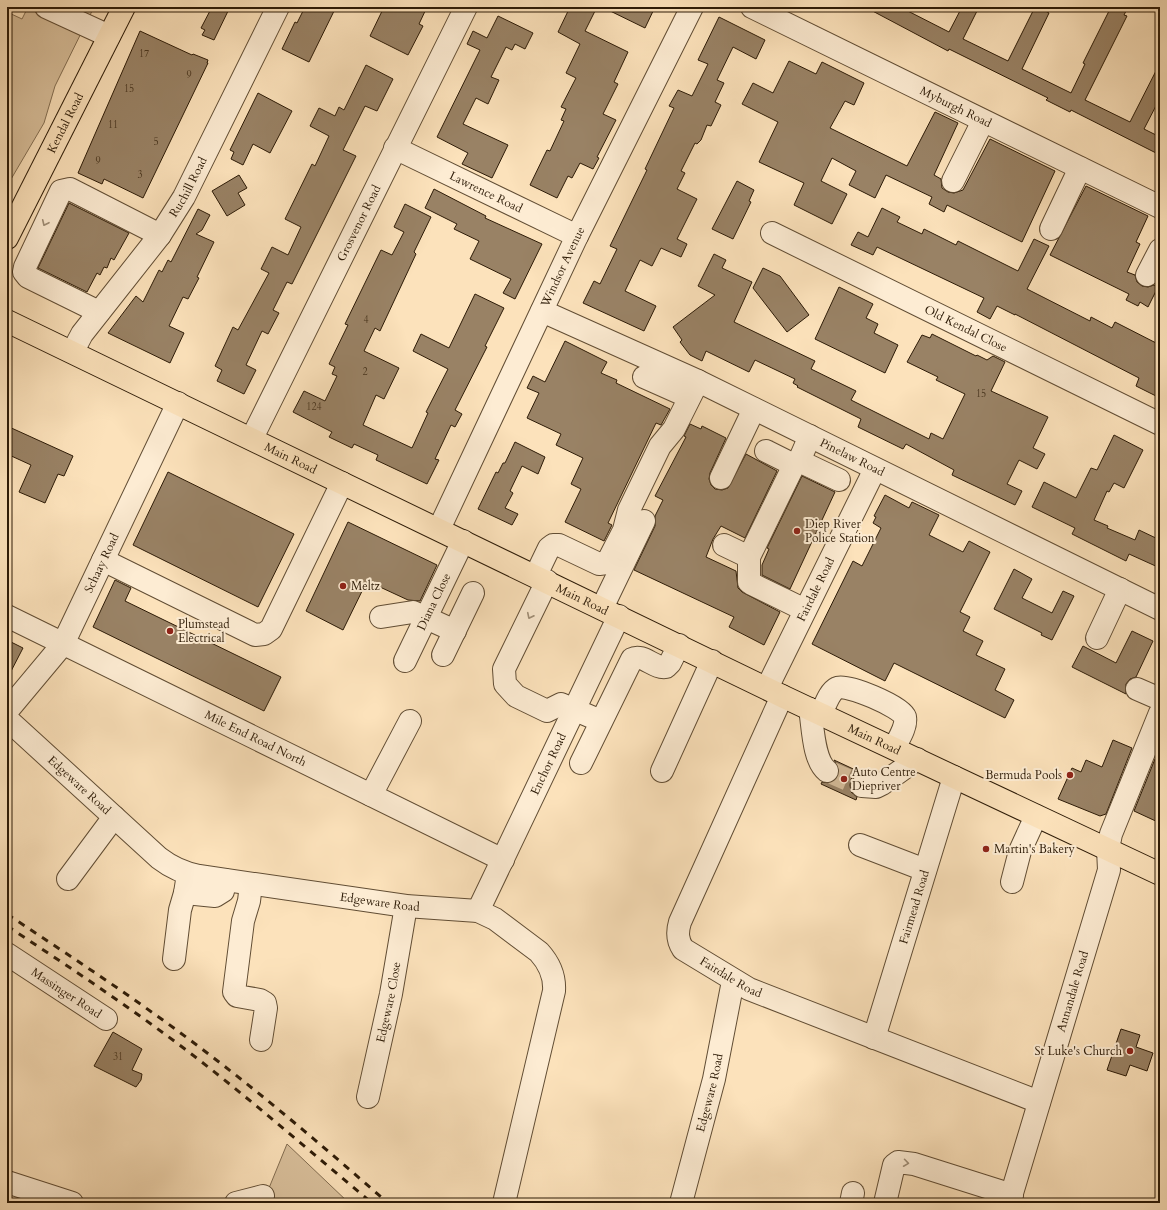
<svg xmlns="http://www.w3.org/2000/svg" width="1167" height="1210" font-family="Cardo,serif">
	<style>
		.green { fill: #d9c09c; stroke: #836e52 }
		.building { fill: #998265; stroke: #2d1b07 }
		.lines { fill: none; stroke-linecap: round; stroke-linejoin: round }
		.minor-tunnel { stroke: #d3ba97; stroke-width: 22; stroke-dasharray: 22 11; stroke-linecap: butt }
		.minor-casing { stroke: #614d34; stroke-width: 24 }
		.major-casing { stroke: #2d1b07; stroke-width: 24 }
		.minor { stroke: #fdecd3; stroke-width: 22 }
		.major { stroke: #fce2bb; stroke-width: 22 }
		.rail { stroke: #2d1b07; stroke-width: 3; stroke-dasharray: 7 7; stroke-linecap: butt }
		.oneway { stroke: #9f8e77 }
		.poi-dot { fill: #8f2418; stroke: #fdecd3; stroke-width: 1.5 }
		.labels { text-anchor: middle; dominant-baseline: central; stroke-width: 4; stroke-linejoin: round; paint-order: stroke }
		.number-label { font-size: 10px; fill: #48351e }
		.street-label { font-size: 12px; fill: #2d1b07; stroke: #fdecd3 }
		.poi-label { font-size: 12px; fill: #2d1b07; stroke: #fdecd3; text-anchor: start }
	</style>
	<rect width="100%" height="100%" fill="#fce2bb"/>
	<filter id="stains"><feTurbulence type="fractalNoise" baseFrequency=".005" numOctaves="4"/><feColorMatrix values="0 0 0 0 .2 0 0 0 0 .09 0 0 0 0 .02 0 0 0 .5 -.17"/></filter>
	<radialGradient id="worn" r=".72"><stop offset=".6" stop-color="#630" stop-opacity="0"/><stop offset="1" stop-color="#630" stop-opacity=".3"/></radialGradient>
	<path class="green" d="M 28,7 L 94,7 L 55,86 L 44,123 L 7,186 L 7,12 L 22,19 Z
		M 287,1144 L 349,1203 L 267,1203 L 269,1188 Z"/>
	<path class="building" d="M 212,7 L 230,7 L 214,40 L 202,35 L 205,30 L 201,28 Z
		M 305,7 L 336,7 L 309,62 L 282,49 L 295,22 L 297,23 Z
		M 384,7 L 427,7 L 419,24 L 423,26 L 408,55 L 370,36 Z
		M 570,7 L 597,7 L 585,31 L 628,52 L 614,82 L 618,84 L 603,114 L 616,120 L 597,157 L 599,158 L 593,169 L 580,163 L 572,178 L 568,176 L 557,198 L 530,185 L 547,150 L 550,151 L 564,121 L 561,120 L 566,109 L 561,107 L 576,78 L 566,73 L 580,44 L 558,32 Z
		M 602,7 L 655,7 L 645,28 Z
		M 865,7 L 900,7 L 949,32 L 962,7 L 979,7 L 963,39 L 1008,61 L 1035,7 L 1038,7 L 1049,13 L 1022,69 L 1071,93 L 1085,64 L 1083,63 L 1111,7 L 1128,7 L 1124,15 L 1127,16 L 1085,100 L 1130,122 L 1160,63 L 1160,98 L 1144,129 L 1160,137 L 1160,155 L 1071,110 L 1070,112 L 1046,100 L 1048,98 L 949,49 L 948,51 Z
		M 498,16 L 533,33 L 525,49 L 515,44 L 512,50 L 506,47 L 491,77 L 499,80 L 488,104 L 476,98 L 463,124 L 508,145 L 492,178 L 462,164 L 468,153 L 437,137 L 480,50 L 467,44 L 473,31 L 487,38 Z
		M 719,17 L 765,40 L 756,59 L 733,47 L 717,80 L 724,83 L 715,102 L 721,105 L 711,126 L 707,125 L 701,140 L 697,144 L 695,143 L 681,171 L 685,173 L 677,189 L 697,199 L 677,239 L 687,244 L 681,257 L 661,248 L 652,266 L 640,260 L 625,291 L 656,306 L 644,331 L 583,303 L 594,281 L 600,284 L 617,249 L 610,246 L 647,170 L 645,169 L 674,108 L 669,106 L 678,90 L 692,96 L 708,64 L 698,60 Z
		M 140,31 L 192,55 L 193,54 L 208,60 L 207,63 L 208,63 L 143,198 L 104,179 L 102,184 L 78,173 Z
		M 789,61 L 816,74 L 822,62 L 864,83 L 854,105 L 845,101 L 830,128 L 907,166 L 935,112 L 958,123 L 934,175 L 941,179 L 942,188 L 948,192 L 954,193 L 963,190 L 990,139 L 1055,171 L 1022,242 L 947,205 L 944,212 L 929,204 L 932,197 L 886,175 L 875,198 L 849,185 L 856,171 L 832,158 L 821,181 L 847,194 L 832,224 L 794,205 L 804,183 L 759,162 L 778,122 L 742,104 L 753,83 L 773,93 Z
		M 366,65 L 393,79 L 377,111 L 365,106 L 343,150 L 356,156 L 292,284 L 287,282 L 273,310 L 279,313 L 268,334 L 262,331 L 246,365 L 256,370 L 244,394 L 217,381 L 222,370 L 215,366 L 233,327 L 238,330 L 269,273 L 261,269 L 272,247 L 288,255 L 301,227 L 285,219 L 312,164 L 315,166 L 329,136 L 310,126 L 319,108 L 335,116 L 339,107 L 344,110 Z
		M 258,93 L 292,111 L 270,153 L 253,144 L 243,165 L 231,159 L 234,152 L 230,150 Z
		M 239,175 L 247,188 L 238,193 L 245,205 L 227,216 L 212,191 Z
		M 737,181 L 754,190 L 749,201 L 751,202 L 733,239 L 712,229 Z
		M 1086,186 L 1148,216 L 1136,242 L 1140,244 L 1127,272 L 1135,275 L 1137,282 L 1142,286 L 1148,287 L 1154,285 L 1158,287 L 1148,307 L 1140,302 L 1138,306 L 1126,300 L 1129,294 L 1050,255 Z
		M 434,189 L 486,216 L 485,218 L 542,244 L 515,299 L 503,293 L 511,279 L 470,259 L 479,241 L 454,229 L 457,224 L 425,208 Z
		M 69,203 L 129,233 L 114,260 L 111,258 L 107,268 L 104,267 L 100,275 L 97,273 L 87,292 L 38,268 Z
		M 405,204 L 431,217 L 414,252 L 416,254 L 380,331 L 375,328 L 364,351 L 399,368 L 384,399 L 376,395 L 363,425 L 412,448 L 428,413 L 426,412 L 448,369 L 413,351 L 421,334 L 449,348 L 475,294 L 504,308 L 485,346 L 487,347 L 455,410 L 462,414 L 455,427 L 451,425 L 435,459 L 439,460 L 427,484 L 376,460 L 378,455 L 354,444 L 352,448 L 329,437 L 332,432 L 293,412 L 304,391 L 325,401 L 337,376 L 332,374 L 335,367 L 329,364 L 348,325 L 345,324 L 381,250 L 392,255 L 404,232 L 394,227 Z
		M 882,208 L 900,217 L 897,222 L 922,234 L 924,229 L 956,245 L 958,241 L 1018,271 L 1034,239 L 1049,246 L 1027,289 L 1090,321 L 1091,317 L 1112,328 L 1115,322 L 1160,345 L 1160,398 L 1136,386 L 1139,378 L 1015,314 L 1015,315 L 997,306 L 990,319 L 977,312 L 984,298 L 877,247 L 873,255 L 851,245 L 858,232 L 868,237 Z
		M 198,209 L 210,215 L 202,230 L 196,234 L 214,242 L 197,277 L 199,278 L 188,299 L 183,297 L 169,326 L 184,333 L 170,363 L 108,333 L 136,296 L 143,302 L 159,270 L 162,272 L 168,260 L 171,262 Z
		M 714,254 L 726,260 L 722,268 L 752,282 L 734,322 L 815,361 L 811,369 L 856,391 L 851,400 L 929,439 L 931,433 L 943,439 L 965,394 L 936,380 L 938,377 L 907,362 L 922,335 L 930,338 L 932,334 L 976,356 L 977,355 L 987,360 L 993,356 L 1005,362 L 991,391 L 1048,417 L 1033,448 L 1045,454 L 1037,469 L 1019,460 L 1007,484 L 1022,491 L 1015,505 L 952,475 L 954,470 L 906,444 L 903,449 L 858,427 L 861,419 L 797,387 L 798,386 L 793,383 L 795,379 L 755,360 L 749,372 L 706,351 L 702,361 L 690,355 L 680,342 L 682,340 L 673,327 L 715,295 L 698,286 Z
		M 763,268 L 780,276 L 809,315 L 787,332 L 753,288 Z
		M 839,287 L 873,304 L 866,318 L 878,324 L 874,333 L 898,345 L 885,373 L 815,339 Z
		M 565,341 L 607,362 L 601,373 L 617,380 L 616,383 L 670,409 L 661,425 L 656,423 L 608,523 L 612,525 L 604,541 L 565,522 L 581,489 L 571,484 L 583,458 L 556,445 L 561,434 L 527,418 L 539,393 L 527,388 L 533,376 L 545,382 Z
		M 690,424 L 701,429 L 702,426 L 726,438 L 710,473 L 709,479 L 711,485 L 715,489 L 722,490 L 728,488 L 746,454 L 777,471 L 745,538 L 721,526 L 713,539 L 706,557 L 736,571 L 738,588 L 742,592 L 780,612 L 764,645 L 729,627 L 734,617 L 634,570 L 655,526 L 655,516 L 663,500 L 655,496 L 686,437 L 684,436 Z
		M 7,426 L 73,456 L 64,476 L 58,474 L 45,503 L 19,492 L 31,465 L 7,454 Z
		M 1114,435 L 1143,450 L 1124,488 L 1114,483 L 1109,492 L 1107,491 L 1094,520 L 1108,526 L 1107,528 L 1135,540 L 1139,530 L 1160,540 L 1160,568 L 1129,554 L 1126,561 L 1072,534 L 1075,528 L 1032,507 L 1044,482 L 1076,498 L 1091,468 L 1097,470 Z
		M 515,442 L 545,457 L 538,474 L 522,466 L 510,491 L 513,493 L 505,508 L 518,514 L 512,525 L 478,509 L 496,472 L 498,473 L 503,463 L 505,463 Z
		M 168,472 L 294,534 L 258,607 L 133,545 Z
		M 802,476 L 835,492 L 790,589 L 762,575 L 762,565 L 769,549 L 767,548 Z
		M 885,495 L 909,508 L 912,502 L 939,515 L 929,535 L 963,552 L 969,541 L 990,552 L 960,612 L 970,617 L 963,631 L 983,641 L 976,655 L 1005,669 L 995,690 L 1014,700 L 1005,718 L 894,663 L 885,681 L 812,644 L 853,561 L 862,566 L 881,528 L 873,523 L 876,517 L 874,516 Z
		M 348,522 L 437,565 L 420,601 L 408,600 L 367,581 L 343,630 L 306,611 Z
		M 1014,569 L 1032,579 L 1022,598 L 1052,613 L 1063,591 L 1074,596 L 1052,640 L 1041,635 L 1042,633 L 994,609 Z
		M 115,580 L 131,588 L 125,601 L 281,677 L 264,711 L 93,627 Z
		M 1132,631 L 1153,641 L 1136,677 L 1130,679 L 1126,684 L 1126,694 L 1072,667 L 1083,646 L 1116,663 Z
		M 7,640 L 23,648 L 7,679 Z
		M 1113,740 L 1132,748 L 1106,814 L 1100,816 L 1058,799 L 1072,768 L 1081,772 L 1086,760 L 1102,767 Z
		M 1155,759 L 1160,761 L 1160,823 L 1134,811 Z
		M 834,760 L 864,774 L 856,775 L 851,779 L 850,785 L 851,792 L 857,797 L 856,800 L 821,784 L 822,782 L 830,783 L 836,780 L 839,775 L 839,768 Z
		M 1121,1029 L 1140,1035 L 1136,1047 L 1153,1053 L 1147,1071 L 1130,1065 L 1126,1076 L 1107,1070 Z
		M 113,1032 L 142,1049 L 132,1070 L 142,1074 L 141,1080 L 136,1087 L 94,1066 Z"/>
	<g class="lines">
		<path class="minor-tunnel" d="M 827,771 L 862,786"/>
		<g class="minor-casing">
			<g id="minor">
				<path d="M 46,7 L 109,36"/>
				<path id="s1" d="M 752,7 L 1160,207"/>
				<path id="s2" d="M 395,148 L 577,236"/>
				<path d="M 953,181 L 983,121"/>
				<path d="M 1051,229 L 1080,168"/>
				<path id="s3" d="M 772,233 L 1160,424"/>
				<path d="M 1147,275 L 1160,250"/>
				<path id="s4" d="M 542,311 L 698,381 L 1160,609"/>
				<path d="M 99,312 L 28,277 L 24,272 L 25,267 L 61,191 L 70,189 L 160,235"/>
				<path id="s5" d="M 73,351 L 82,334 L 160,235 L 184,197 L 278,7"/>
				<path d="M 644,377 L 689,397"/>
				<path id="s6" d="M 252,438 L 466,7"/>
				<path d="M 766,451 L 794,465"/>
				<path d="M 799,461 L 839,480"/>
				<path d="M 721,478 L 754,409"/>
				<path id="s7" d="M 439,529 L 577,236 L 692,7"/>
				<path d="M 724,545 L 749,557"/>
				<path d="M 103,560 L 255,635 L 264,634 L 271,629 L 342,483"/>
				<path d="M 536,575 L 549,548 L 553,545 L 559,545 L 599,564 L 607,563 L 624,530 L 629,510 L 660,446 L 674,429 L 698,381"/>
				<path d="M 547,581 L 504,669 L 505,684 L 516,696 L 547,711 L 561,704 L 601,721"/>
				<path d="M 602,608 L 644,521"/>
				<path d="M 805,610 L 752,584 L 749,582 L 749,557 L 794,465 L 799,461 L 810,436"/>
				<path id="s8" d="M 7,616 L 503,860"/>
				<path d="M 381,617 L 413,612 L 455,631"/>
				<path d="M 1097,638 L 1120,589"/>
				<path d="M 443,655 L 473,593"/>
				<path id="s9" d="M 405,661 L 463,541"/>
				<path id="s10" d="M 767,688 L 875,469"/>
				<path d="M 1137,689 L 1160,699"/>
				<path id="s11" d="M 782,696 L 680,922 C 677,932 677,940 683,949 L 749,989 L 1039,1102"/>
				<path d="M 810,709 C 813,726 813,760 827,771"/>
				<path id="s12" d="M 7,711 L 63,644 L 178,403"/>
				<path d="M 821,714 C 825,706 829,692 837,688 C 846,683 902,707 905,717 C 907,727 898,740 894,748"/>
				<path id="s13" d="M 7,719 L 159,858 C 172,868 183,873 199,876 L 406,906 L 478,911 L 495,919 L 539,952 C 549,963 555,976 554,991 L 504,1203"/>
				<path d="M 581,763 L 632,659 C 643,653 654,669 666,667 L 670,663 L 679,645"/>
				<path d="M 662,771 L 712,661"/>
				<path d="M 862,786 L 876,787 L 882,784 L 917,759"/>
				<path d="M 371,795 L 410,721"/>
				<path d="M 860,845 L 925,870"/>
				<path d="M 68,879 L 114,817"/>
				<path d="M 1012,882 L 1020,851 L 1036,816"/>
				<path d="M 251,884 L 249,901 L 243,921 L 234,992 L 237,996 L 260,1000 L 265,1003 L 266,1008 L 261,1040"/>
				<path d="M 185,893 L 215,896 L 223,891 L 225,880"/>
				<path id="s14" d="M 478,911 L 619,616"/>
				<path id="s15" d="M 7,954 L 106,1019"/>
				<path d="M 174,959 L 180,910 L 185,893 L 188,874"/>
				<path id="s16" d="M 874,1038 L 954,777"/>
				<path id="s17" d="M 368,1097 L 391,994 L 406,906"/>
				<path d="M 7,1182 L 72,1203"/>
				<path d="M 236,1203 L 263,1196"/>
				<path id="s18" d="M 681,1203 L 714,1079 L 733,981"/>
				<path d="M 851,1203 L 853,1193"/>
				<path d="M 885,1203 L 894,1165 L 898,1162 L 914,1164 L 1012,1195"/>
				<path id="s19" d="M 1009,1203 L 1109,870 L 1108,849 L 1111,834 L 1160,713"/>
			</g>
		</g>
		<g class="major-casing">
			<g id="major">
				<path id="s20" d="M 7,238 L 124,7"/>
				<path id="s21" d="M 7,321 L 782,696 L 1160,874"/>
			</g>
		</g>
		<use href="#minor" class="minor"/>
		<use href="#major" class="major"/>
		<path class="rail" d="M 7,914 C 70,956 133,997 194,1043 C 261,1093 325,1148 388,1203
			M 7,926 C 71,968 134,1010 194,1056 C 255,1103 313,1154 372,1203"/>
	</g>
	<defs><path id="oneway-chevron" d="M-2-3.5L2.5 0L-2 3.5" fill="none" stroke-width="1.6" stroke-linecap="round" stroke-linejoin="round"/></defs>
	<g class="oneway">
		<use href="#oneway-chevron" transform="translate(45 223) rotate(115)"/>
		<use href="#oneway-chevron" transform="translate(530 616) rotate(116)"/>
		<use href="#oneway-chevron" transform="translate(906 1163) rotate(8)"/>
	</g>
	<g class="poi-dot">
		<circle cx="797" cy="531" r="4"/>
		<circle cx="343" cy="586" r="4"/>
		<circle cx="170" cy="631" r="4"/>
		<circle cx="1070" cy="775" r="4"/>
		<circle cx="844" cy="779" r="4"/>
		<circle cx="986" cy="849" r="4"/>
		<circle cx="1130" cy="1051" r="4"/>
	</g>
	<g class="labels">
		<g class="number-label">
			<text x="144" y="54">17</text>
			<text x="189" y="75">9</text>
			<text x="129" y="89">15</text>
			<text x="113" y="125">11</text>
			<text x="156" y="142">5</text>
			<text x="98" y="161">9</text>
			<text x="140" y="175">3</text>
			<text x="366" y="320">4</text>
			<text x="365" y="372">2</text>
			<text x="981" y="394">15</text>
			<text x="314" y="407">124</text>
			<text x="118" y="1057">31</text>
		</g>
		<g class="street-label">
			<text stroke="none"><textPath href="#s1" startOffset="227">Myburgh Road</textPath></text>
			<text stroke="none"><textPath href="#s20" startOffset="129">Kendal Road</textPath></text>
			<text stroke="none"><textPath href="#s5" startOffset="201">Ruchill Road</textPath></text>
			<text stroke="none"><textPath href="#s2" startOffset="101">Lawrence Road</textPath></text>
			<text stroke="none"><textPath href="#s6" startOffset="240">Grosvenor Road</textPath></text>
			<text stroke="none"><textPath href="#s7" startOffset="290">Windsor Avenue</textPath></text>
			<text stroke="none"><textPath href="#s3" startOffset="216">Old Kendal Close</textPath></text>
			<text stroke="none"><textPath href="#s4" startOffset="343">Pinelaw Road</textPath></text>
			<text stroke="none"><textPath href="#s21" startOffset="315">Main Road</textPath></text>
			<text stroke="none"><textPath href="#s12" startOffset="177">Schaay Road</textPath></text>
			<text stroke="none"><textPath href="#s10" startOffset="110">Fairdale Road</textPath></text>
			<text stroke="none"><textPath href="#s21" startOffset="639">Main Road</textPath></text>
			<text stroke="none"><textPath href="#s9" startOffset="66">Diana Close</textPath></text>
			<text stroke="none"><textPath href="#s8" startOffset="277">Mile End Road North</textPath></text>
			<text stroke="none"><textPath href="#s21" startOffset="963">Main Road</textPath></text>
			<text stroke="none"><textPath href="#s14" startOffset="163">Enchor Road</textPath></text>
			<text stroke="none"><textPath href="#s13" startOffset="98">Edgeware Road</textPath></text>
			<text stroke="none"><textPath href="#s13" startOffset="433">Edgeware Road</textPath></text>
			<text stroke="none"><textPath href="#s16" startOffset="137">Fairmead Road</textPath></text>
			<text stroke="none"><textPath href="#s11" startOffset="332">Fairdale Road</textPath></text>
			<text stroke="none"><textPath href="#s19" startOffset="221">Annandale Road</textPath></text>
			<text stroke="none"><textPath href="#s15" startOffset="71">Massinger Road</textPath></text>
			<text stroke="none"><textPath href="#s17" startOffset="97">Edgeware Close</textPath></text>
			<text stroke="none"><textPath href="#s18" startOffset="114">Edgeware Road</textPath></text>
		</g>
		<g class="poi-label">
			<text x="805" y="524">Diep River<tspan x="805" dy="14">Police Station</tspan></text>
			<text x="351" y="586">Meltz</text>
			<text x="178" y="624">Plumstead<tspan x="178" dy="14">Electrical</tspan></text>
			<text x="852" y="772">Auto Centre<tspan x="852" dy="14">Diepriver</tspan></text>
			<text x="1062" y="775" text-anchor="end">Bermuda Pools</text>
			<text x="994" y="849">Martin's Bakery</text>
			<text x="1122" y="1051" text-anchor="end">St Luke's Church</text>
		</g>
	</g>
	<rect width="1167" height="1210" fill="none" stroke="#fce2bb" stroke-width="24"/>
	<rect x="8" y="8" width="1151" height="1194" fill="none" stroke="#2d1b07" stroke-width="2"/>
	<rect x="12" y="12" width="1143" height="1186" fill="none" stroke="#2d1b07"/>
	<rect width="100%" height="100%" filter="url(#stains)"/>
	<rect width="100%" height="100%" fill="url(#worn)"/>
</svg>
